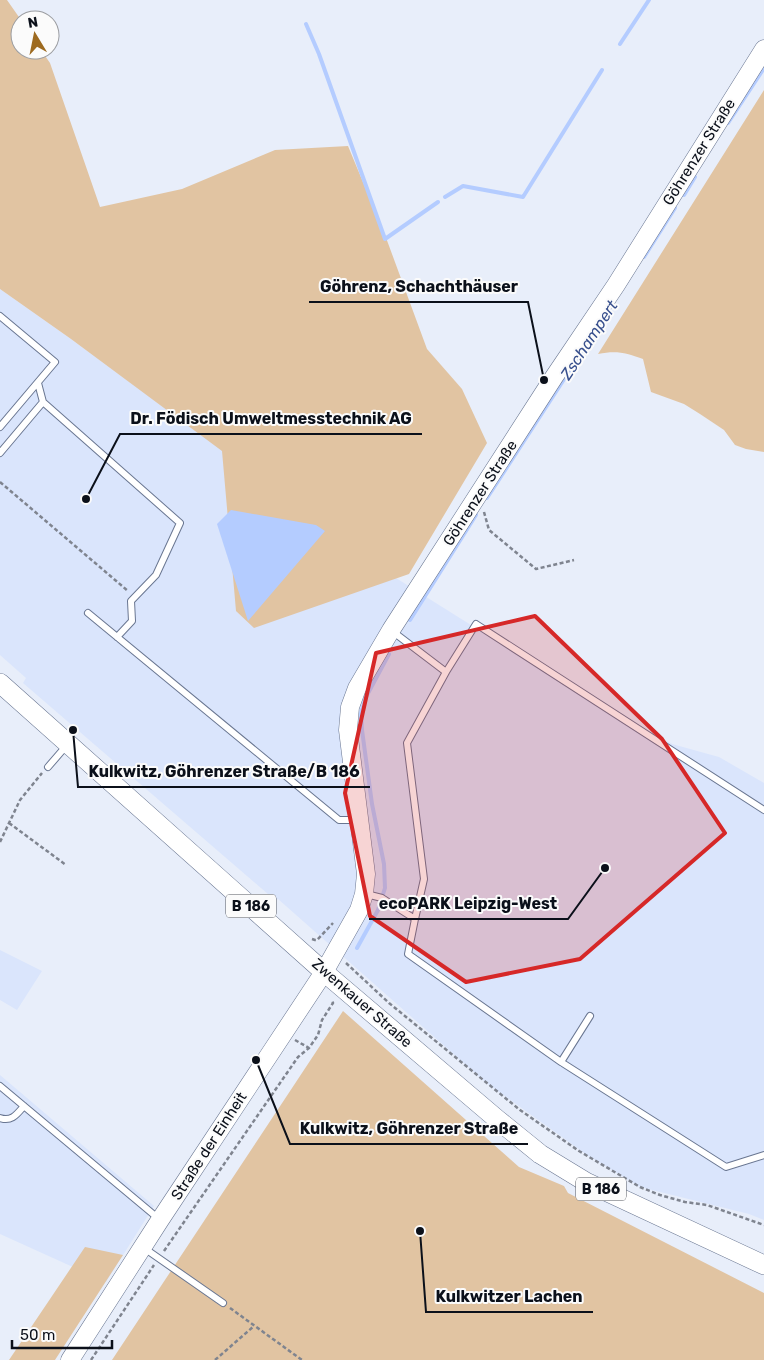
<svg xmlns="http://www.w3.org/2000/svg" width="764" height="1360" font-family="Rubik,sans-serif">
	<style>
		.built { fill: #dae5fc }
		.green { fill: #e1c4a2 }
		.water { fill: #b4ccff }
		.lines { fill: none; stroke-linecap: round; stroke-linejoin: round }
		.stream { stroke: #b4ccff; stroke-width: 4 }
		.lane-casing { stroke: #697691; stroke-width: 8 }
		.secondary-casing { stroke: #697691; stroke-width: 19 }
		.primary-casing { stroke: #697691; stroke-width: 20 }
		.path { stroke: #7f848f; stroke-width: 2.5; stroke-dasharray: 4 2.5; stroke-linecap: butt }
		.lane { stroke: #fff; stroke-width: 6 }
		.secondary { stroke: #fff; stroke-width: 18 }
		.primary { stroke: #fff; stroke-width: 19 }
		.marked { fill: #d62828; fill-opacity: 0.2; stroke: #d62828; stroke-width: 4; stroke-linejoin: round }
		.labels { text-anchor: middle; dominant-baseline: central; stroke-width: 4; stroke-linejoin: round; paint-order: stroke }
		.shield { fill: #fbfbfb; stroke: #53565e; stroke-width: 1 }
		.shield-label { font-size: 14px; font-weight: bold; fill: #0b101a }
		.street-label { font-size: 15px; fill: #0b101a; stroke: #fbfbfb }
		.water-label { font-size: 16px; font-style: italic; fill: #374f8d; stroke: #fbfbfb }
		.leader { fill: none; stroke: #0b101a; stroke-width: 2 }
		.callout-dot { fill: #0b101a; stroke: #fbfbfb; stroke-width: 2 }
		.callout-label { font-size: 16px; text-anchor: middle; font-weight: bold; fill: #0b101a; stroke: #fbfbfb; stroke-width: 4; stroke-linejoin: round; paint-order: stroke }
	</style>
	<rect width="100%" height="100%" fill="#e8eefa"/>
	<path class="built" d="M 0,289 L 71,339 L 396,578 L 597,704 L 672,744 L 719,757 L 764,783 L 764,1220 L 749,1214 L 640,1187 L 587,1155 L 484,1081 L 278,899 L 275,900 L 23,683 L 26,678 L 0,655 Z
		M 0,950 L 42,971 L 17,1010 L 0,1000 Z
		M 0,1075 L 154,1206 L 106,1282 L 0,1234 Z"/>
	<path class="green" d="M 0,0 L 7,0 L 21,20 L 20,50 L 41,50 L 50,63 L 100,207 L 182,189 L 275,150 L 348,146 L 385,235 L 427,349 L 462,389 L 487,443 L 409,574 L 254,628 L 236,611 L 222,451 L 71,339 L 0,289 Z
		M 764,90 L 764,452 L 746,449 L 735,445 L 724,430 L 700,414 L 684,404 L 651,392 L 643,359 C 626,353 617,350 598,354 Z
		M 343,1011 L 519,1167 L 564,1186 L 568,1193 L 764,1293 L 764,1360 L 112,1360 Z
		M 85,1247 L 123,1255 L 55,1360 L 9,1360 Z"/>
	<path class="water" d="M 231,510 L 316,525 L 325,531 L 248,621 L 217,524 Z"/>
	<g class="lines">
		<path class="stream" d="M 306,24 L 319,54 L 385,239 L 438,202
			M 620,44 L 649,0
			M 728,123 L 764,68
			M 684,195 L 695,177
			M 445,197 L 463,186 L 523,197 L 602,70
			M 644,257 L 675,208
			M 487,498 L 596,330
			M 410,620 L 476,515
			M 357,948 L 378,910 L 385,888 L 384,864 L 372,804 L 362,730 L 361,713 L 366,697 L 389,654"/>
		<g class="lane-casing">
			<path id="lane" d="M 0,316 L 55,362 L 0,427
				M 38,383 L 43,402 L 180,523 L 156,575 L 131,601 L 132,621 L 117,637
				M 0,453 L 43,402
				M 88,613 L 339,820 L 358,820
				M 392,631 L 446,672 L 476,624 L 764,810
				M 48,767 L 67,745
				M 366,894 L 382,898 L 415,919 L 408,954 L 561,1062 L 590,1016
				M 415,919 L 424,879 L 407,743 L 446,672
				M 561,1062 L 726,1167 L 764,1155
				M 0,1086 L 159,1219
				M 0,1118 C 12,1122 17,1114 24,1106
				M 144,1248 L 223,1303"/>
		</g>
		<g class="secondary-casing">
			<path id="secondary" d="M 70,1360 L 160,1220 L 324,972 L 359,910 L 364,894 L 366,874 L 348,730 L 350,707 L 357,688 L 391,630 L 554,377 L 616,285 L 764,49"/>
		</g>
		<g class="primary-casing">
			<path id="primary" d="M 0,683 L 324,972 L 498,1120 L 540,1154 L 586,1182 L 764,1265"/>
		</g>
		<path class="path" d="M 0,482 L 128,591
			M 484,512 L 489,530 L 536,569 L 574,560
			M 9,823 L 66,865
			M 0,842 L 20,800 L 42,773
			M 312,939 L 315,940 L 317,940 L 333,923
			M 346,963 L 389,1003 L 520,1110 L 579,1151 L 640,1187 L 660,1195 L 685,1202 L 707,1205 L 764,1225
			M 295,1040 L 309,1048
			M 164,1251 L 298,1057 L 309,1048 L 318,1035 L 322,1020 L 333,1003 L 332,1000
			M 230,1308 L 302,1360
			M 91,1360 L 154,1265
			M 215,1360 L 254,1326"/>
		<use href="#lane" class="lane"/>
		<use href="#secondary" class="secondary"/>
		<use href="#primary" class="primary"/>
	</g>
	<path class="marked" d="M 535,616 L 662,739 L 725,833 L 580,959 L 466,982 L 370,916 L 345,793 L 376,653 Z"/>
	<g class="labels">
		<g class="shield">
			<rect x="226" y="894.5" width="50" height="23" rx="4"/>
			<rect x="576" y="1177.5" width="50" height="23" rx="4"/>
		</g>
		<g class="shield-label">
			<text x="251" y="906">B 186</text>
			<text x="601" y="1189">B 186</text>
		</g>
		<g class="street-label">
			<text transform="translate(699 152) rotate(-58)">Göhrenzer Straße</text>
			<text transform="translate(480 493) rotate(-57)">Göhrenzer Straße</text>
			<text transform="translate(362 1003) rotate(41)">Zwenkauer Straße</text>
			<text transform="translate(209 1146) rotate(-57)">Straße der Einheit</text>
		</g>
		<g class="water-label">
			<text transform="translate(589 340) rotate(-57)">Zschampert</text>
		</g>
	</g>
	<path class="leader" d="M544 380L528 302H309M86 499L120 434H422M73 730L78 787H370M605 868L568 919H369M256 1060L290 1144H528M420 1231L426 1312H593"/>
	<g class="callout-dot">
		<circle cx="544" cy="380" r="5"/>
		<circle cx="86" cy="499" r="5"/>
		<circle cx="73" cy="730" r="5"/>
		<circle cx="605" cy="868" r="5"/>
		<circle cx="256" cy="1060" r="5"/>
		<circle cx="420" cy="1231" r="5"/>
	</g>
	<g class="callout-label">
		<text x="419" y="292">Göhrenz, Schachthäuser</text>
		<text x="271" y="424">Dr. Födisch Umweltmesstechnik AG</text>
		<text x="224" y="777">Kulkwitz, Göhrenzer Straße/B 186</text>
		<text x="468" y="909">ecoPARK Leipzig-West</text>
		<text x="409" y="1134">Kulkwitz, Göhrenzer Straße</text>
		<text x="509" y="1302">Kulkwitzer Lachen</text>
	</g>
	<g transform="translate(35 35) rotate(350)"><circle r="24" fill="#fbfbfb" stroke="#9b9da1"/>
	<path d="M0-4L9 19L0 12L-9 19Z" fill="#9d6a20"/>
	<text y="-8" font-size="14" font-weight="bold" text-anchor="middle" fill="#0b101a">N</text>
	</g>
	<path d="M12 1340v8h100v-8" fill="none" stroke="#0b101a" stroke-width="2.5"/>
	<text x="20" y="1340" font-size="15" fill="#0b101a" stroke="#fbfbfb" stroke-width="4" paint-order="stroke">50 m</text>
</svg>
